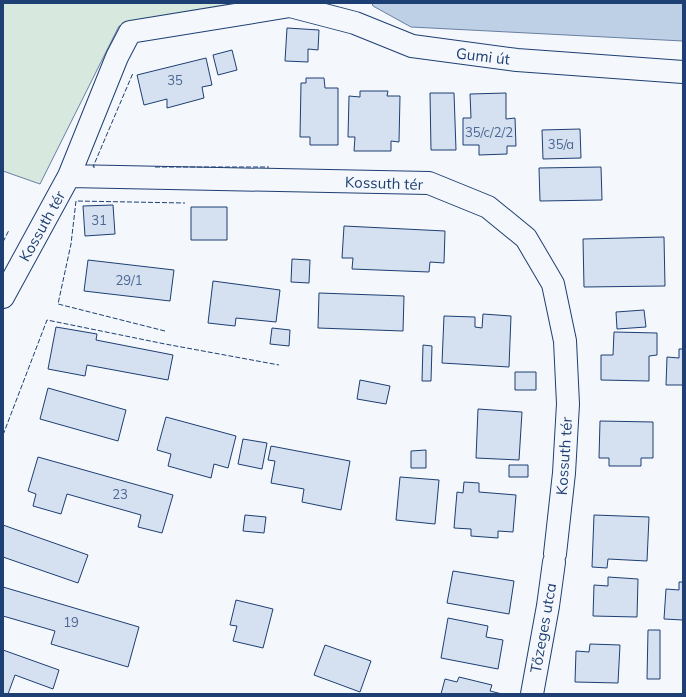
<svg xmlns="http://www.w3.org/2000/svg" width="686" height="697" font-family="Mulish,sans-serif">
	<style>
		.green { fill: #d7e8df; stroke: #687fa3 }
		.water { fill: #bed0e5; stroke: #687fa3 }
		.building { fill: #d5e0f0; stroke: #1d3f73 }
		.lines { fill: none; stroke-linecap: round; stroke-linejoin: round }
		.minor-casing { stroke: #1d3f73; stroke-width: 24 }
		.minor { stroke: #f4f7fb; stroke-width: 22 }
		.fence { stroke: #1d3f73; stroke-width: 1; stroke-dasharray: 5 2; stroke-linecap: butt }
		.labels { text-anchor: middle; dominant-baseline: central; stroke-width: 3; stroke-linejoin: round; paint-order: stroke }
		.number-label { font-size: 13px; fill: #4b6792 }
		.street-label { font-size: 15px; fill: #1d3f73; stroke: #f4f7fb }
	</style>
	<rect width="100%" height="100%" fill="#f4f7fb"/>
	<path class="green" d="M 3,3 L 265,3 L 119,26 L 40,184 L 3,171 Z"/>
	<path class="water" d="M 372,3 L 683,3 L 683,41 L 411,27 L 373,6 Z"/>
	<path class="building" d="M 287,28 L 319,30 L 318,50 L 308,49 L 308,62 L 285,61 Z
		M 232,50 L 237,70 L 218,75 L 213,55 Z
		M 206,58 L 212,85 L 202,87 L 204,98 L 167,108 L 167,99 L 144,105 L 137,75 Z
		M 306,78 L 324,78 L 325,88 L 338,88 L 338,145 L 310,145 L 310,137 L 300,137 L 301,83 L 306,83 Z
		M 360,91 L 388,91 L 387,96 L 400,96 L 399,142 L 391,141 L 391,151 L 354,151 L 355,137 L 348,137 L 349,96 L 360,97 Z
		M 430,93 L 454,93 L 456,150 L 431,150 Z
		M 506,93 L 506,119 L 515,118 L 516,146 L 507,146 L 507,154 L 479,155 L 479,145 L 463,145 L 463,118 L 471,118 L 470,94 Z
		M 580,129 L 581,158 L 543,159 L 542,130 Z
		M 601,167 L 602,200 L 540,201 L 539,168 Z
		M 113,205 L 115,234 L 85,236 L 83,206 Z
		M 191,207 L 227,207 L 227,240 L 191,240 Z
		M 344,226 L 445,231 L 444,263 L 430,262 L 429,272 L 352,269 L 353,258 L 342,258 Z
		M 664,237 L 665,286 L 584,287 L 583,239 Z
		M 292,259 L 310,260 L 309,283 L 291,282 Z
		M 88,260 L 174,270 L 170,301 L 84,291 Z
		M 213,281 L 280,290 L 276,322 L 236,318 L 235,326 L 208,323 Z
		M 319,293 L 404,296 L 403,331 L 318,328 Z
		M 644,310 L 646,327 L 617,329 L 616,312 Z
		M 483,314 L 511,316 L 509,367 L 442,363 L 444,316 L 475,317 L 475,327 L 482,328 Z
		M 56,327 L 97,334 L 96,340 L 173,355 L 168,380 L 87,365 L 85,376 L 48,369 Z
		M 272,328 L 290,330 L 289,346 L 270,344 Z
		M 614,332 L 657,333 L 657,355 L 649,356 L 649,381 L 601,380 L 601,355 L 613,355 Z
		M 423,345 L 432,346 L 431,381 L 422,381 Z
		M 679,349 L 683,349 L 683,385 L 666,385 L 667,357 L 679,358 Z
		M 515,372 L 536,372 L 536,390 L 515,390 Z
		M 360,380 L 390,386 L 386,404 L 357,399 Z
		M 48,388 L 126,410 L 118,441 L 40,419 Z
		M 478,409 L 522,412 L 519,460 L 476,458 Z
		M 166,417 L 236,436 L 228,468 L 214,464 L 211,478 L 168,466 L 171,454 L 157,450 Z
		M 600,421 L 653,422 L 653,458 L 641,458 L 641,466 L 609,466 L 609,458 L 599,458 Z
		M 243,439 L 267,443 L 262,469 L 238,464 Z
		M 271,446 L 350,461 L 341,510 L 302,502 L 304,489 L 271,483 L 275,461 L 268,460 Z
		M 426,450 L 426,468 L 411,468 L 411,451 Z
		M 38,457 L 173,495 L 162,533 L 138,527 L 141,515 L 67,494 L 61,514 L 33,506 L 36,494 L 28,491 Z
		M 509,465 L 528,465 L 528,477 L 509,477 Z
		M 400,477 L 439,480 L 435,524 L 396,520 Z
		M 464,482 L 479,483 L 479,492 L 516,495 L 513,532 L 498,531 L 498,538 L 471,536 L 471,529 L 454,528 L 457,492 L 463,493 Z
		M 245,515 L 266,517 L 264,533 L 243,531 Z
		M 594,515 L 649,517 L 647,561 L 608,559 L 607,568 L 592,567 Z
		M 3,525 L 88,555 L 78,583 L 3,557 Z
		M 453,571 L 514,581 L 509,614 L 447,603 Z
		M 608,577 L 638,579 L 637,617 L 593,616 L 594,585 L 608,586 Z
		M 679,582 L 683,582 L 683,620 L 664,619 L 666,589 L 679,590 Z
		M 3,587 L 139,627 L 128,667 L 51,644 L 55,631 L 3,616 Z
		M 236,600 L 273,609 L 263,648 L 233,641 L 237,626 L 230,625 Z
		M 448,618 L 488,626 L 486,637 L 503,640 L 498,669 L 441,658 Z
		M 648,630 L 660,630 L 660,679 L 647,679 Z
		M 590,644 L 620,645 L 618,683 L 575,682 L 576,651 L 589,652 Z
		M 325,645 L 371,661 L 360,692 L 314,675 Z
		M 3,650 L 59,670 L 53,689 L 15,675 L 8,694 L 3,694 Z
		M 459,677 L 492,685 L 490,691 L 502,694 L 441,694 L 445,679 L 457,682 Z"/>
	<g class="lines">
		<g class="minor-casing">
			<path id="minor" d="M 69,176 L 429,183 L 488,207 L 526,238 L 553,284 L 565,341 L 568,404 L 564,473 L 555,554
				M 3,297 L 69,176 L 117,57 L 130,32 L 290,6 L 355,23 L 412,46 L 517,60 L 683,72
				M 532,694 L 548,606 L 554,562"/>
		</g>
		<use href="#minor" class="minor"/>
		<path class="fence" d="M 95,167 L 93,167 L 133,73
			M 155,167 L 269,167
			M 3,242 L 9,230
			M 165,331 L 58,304 L 71,244 L 76,201 L 185,203
			M 3,435 L 47,320 L 165,344 L 279,365"/>
	</g>
	<g class="labels">
		<g class="number-label">
			<text x="175" y="80">35</text>
			<text x="489" y="132">35/c/2/2</text>
			<text x="561" y="144">35/a</text>
			<text x="99" y="220">31</text>
			<text x="129" y="280">29/1</text>
			<text x="120" y="494">23</text>
			<text x="71" y="622">19</text>
		</g>
		<g class="street-label">
			<text transform="translate(483 56) rotate(7)">Gumi út</text>
			<text transform="translate(384 183) rotate(2)">Kossuth tér</text>
			<text transform="translate(42 226) rotate(-61)">Kossuth tér</text>
			<text transform="translate(564 456) rotate(-86)">Kossuth tér</text>
			<text transform="translate(543 628) rotate(-80)">Tőzeges utca</text>
		</g>
	</g>
	<rect width="686" height="697" fill="none" stroke="#1d3f73" stroke-width="8"/>
</svg>
